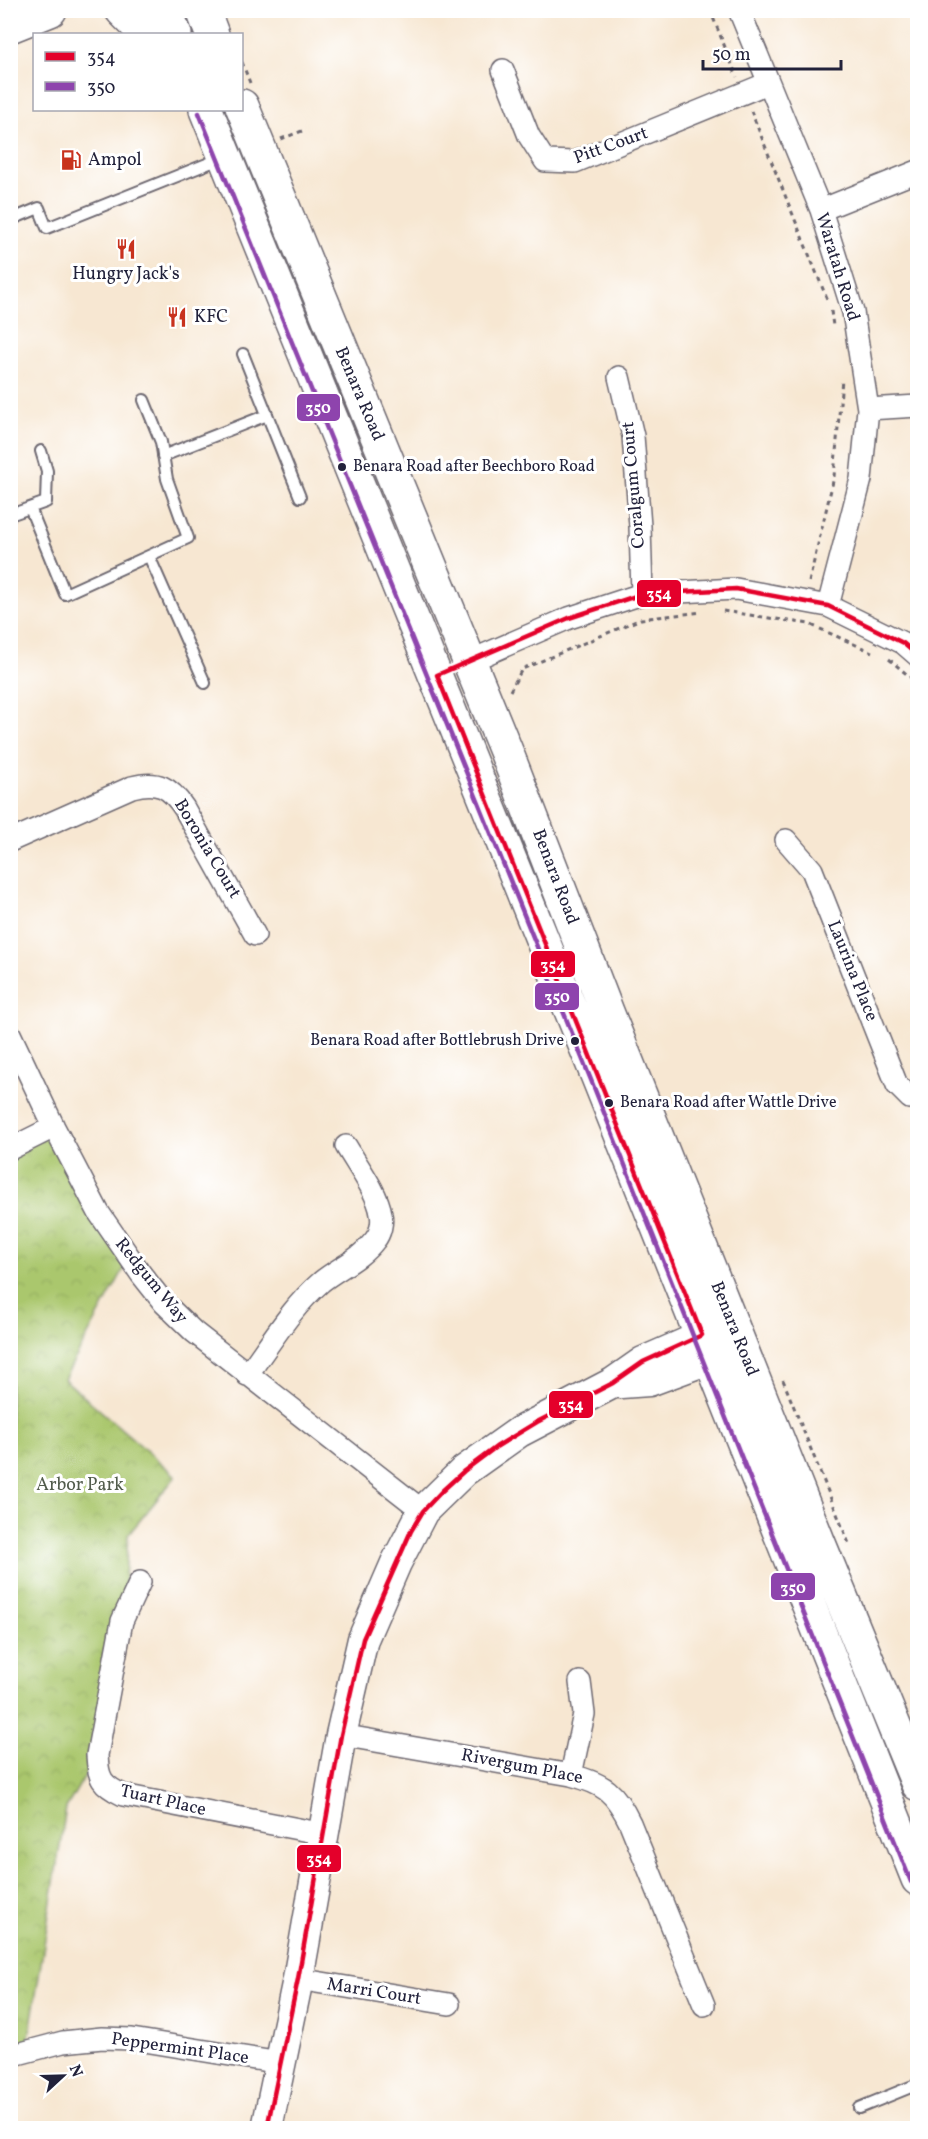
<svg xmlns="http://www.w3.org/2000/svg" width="928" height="2139" font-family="Vollkorn,serif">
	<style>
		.park { fill: url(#park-crowns); stroke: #667454; stroke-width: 1.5 }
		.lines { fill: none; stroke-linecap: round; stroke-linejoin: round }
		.lane-casing { stroke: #6d6770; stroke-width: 14 }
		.street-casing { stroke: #6d6770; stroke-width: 24 }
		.secondary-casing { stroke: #6d6770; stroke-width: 33 }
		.primary-casing { stroke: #6d6770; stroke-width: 36 }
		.path { stroke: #6d6770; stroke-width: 3; stroke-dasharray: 4.5 4.5; stroke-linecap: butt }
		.lane { stroke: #fff; stroke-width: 10 }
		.street { stroke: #fff; stroke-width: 21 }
		.secondary { stroke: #fff; stroke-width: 30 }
		.primary { stroke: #fff; stroke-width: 33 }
		.bus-1-casing { stroke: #fff; stroke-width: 9 }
		.bus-2-casing { stroke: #fff; stroke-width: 9 }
		.bus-1 { stroke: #e4002b; stroke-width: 4.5 }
		.bus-2 { stroke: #8e44ad; stroke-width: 4.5 }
		.bus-dot { fill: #22223b; stroke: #fff; stroke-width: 2 }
		.labels { text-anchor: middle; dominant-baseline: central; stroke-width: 6; stroke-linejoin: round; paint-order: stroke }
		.bus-label { font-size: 16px; fill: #22223b; stroke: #fff; text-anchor: start }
		.street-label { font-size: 18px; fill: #22223b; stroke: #fff }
		.poi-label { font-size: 18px; fill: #22223b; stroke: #fff; text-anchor: start }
		.park-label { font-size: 18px; fill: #525c4c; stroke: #fff }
		.line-badge { stroke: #fff; stroke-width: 2 }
		.badge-label { font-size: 16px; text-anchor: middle; font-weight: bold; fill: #fff }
	</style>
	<defs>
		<pattern id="park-crowns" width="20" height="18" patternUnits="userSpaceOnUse" patternTransform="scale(1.5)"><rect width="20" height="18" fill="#aac76d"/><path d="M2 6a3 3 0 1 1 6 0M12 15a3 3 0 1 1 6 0" fill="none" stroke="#92ab5f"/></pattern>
	</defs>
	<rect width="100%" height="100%" fill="#fff"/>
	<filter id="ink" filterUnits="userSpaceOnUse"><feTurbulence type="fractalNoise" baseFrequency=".0167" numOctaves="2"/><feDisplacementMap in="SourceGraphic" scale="12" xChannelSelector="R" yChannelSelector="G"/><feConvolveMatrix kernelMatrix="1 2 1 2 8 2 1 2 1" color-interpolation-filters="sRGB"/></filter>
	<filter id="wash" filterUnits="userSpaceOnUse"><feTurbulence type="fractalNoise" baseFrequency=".008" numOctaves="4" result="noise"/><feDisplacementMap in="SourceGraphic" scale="24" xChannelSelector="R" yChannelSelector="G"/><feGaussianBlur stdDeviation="1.35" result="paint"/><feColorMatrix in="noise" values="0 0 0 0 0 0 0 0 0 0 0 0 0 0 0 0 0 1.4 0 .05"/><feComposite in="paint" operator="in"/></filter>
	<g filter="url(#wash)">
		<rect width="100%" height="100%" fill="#f7e7d2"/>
		<path class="park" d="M 54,1127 L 130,1258 L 64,1379 L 176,1476 L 128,1535 L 122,1621 L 97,1755 L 66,1808 L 27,2050 L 11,2056 L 10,1149 Z"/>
	</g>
	<g filter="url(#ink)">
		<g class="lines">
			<g class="lane-casing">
				<path id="lane" d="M 10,220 L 39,208 L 47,228 L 212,162
					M 243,354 L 300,497
					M 163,456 L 267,415
					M 30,508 L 65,594 L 188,538 L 167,479 L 161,442 L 144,400
					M 10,515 L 46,502 L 47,471 L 41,451
					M 149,556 L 205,683
					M 859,2108 L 918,2084"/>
			</g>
			<g class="street-casing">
				<path id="street" d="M 739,10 L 821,210 L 853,312 L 868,409 L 861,479 L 828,606
					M 503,70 L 529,136 L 545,161 L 575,162 L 768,83
					M 821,210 L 918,171
					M 619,377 L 633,436 L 640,526 L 642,594
					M 868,409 L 918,406
					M 470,661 L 569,618 L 642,594 L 736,589 L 828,606 L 903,643 L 918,656
					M 786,840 L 812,870 L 897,1085 L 910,1098 L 918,1097
					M 10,841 L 132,787 C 158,780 170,787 184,808 L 255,935
					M 10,1034 L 54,1127 L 99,1213 L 141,1274 L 164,1303 L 194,1332 L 423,1511
					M 10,1149 L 54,1127
					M 247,1375 C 270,1344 291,1308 321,1282 C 338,1268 361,1259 375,1240 C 380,1234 383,1223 381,1214 C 378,1193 357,1165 346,1146
					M 140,1582 L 122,1621 L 97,1755 C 98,1779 102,1785 123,1795 L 324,1834
					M 341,1735 L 571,1775 C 605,1784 615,1792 630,1823 L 704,2005
					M 571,1775 L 584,1714 L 580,1682
					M 298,1979 L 449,2004
					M 10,2056 L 63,2042 L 102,2038 L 132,2039 L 280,2063"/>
			</g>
			<g class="secondary-casing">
				<path id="secondary" d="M 621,1383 L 649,1381 L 733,1350
					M 267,2128 L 298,1979 L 341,1735 L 363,1639 L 396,1563 L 423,1511 L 464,1471 L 519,1432 L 613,1383 L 643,1362 L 723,1327"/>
			</g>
			<g class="primary-casing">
				<path id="primary" d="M 122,10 L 146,34
					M 165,10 L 175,34
					M 203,10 L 212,34
					M 10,26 L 50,10
					M 242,106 L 506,751 L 607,1012 L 818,1541 L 918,1784
					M 206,110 L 598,1077 L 918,1879"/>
			</g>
			<path class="path" d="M 710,10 L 737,77
				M 242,62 L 250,83
				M 751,111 L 827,299
				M 281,139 L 302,131
				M 831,311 L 833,326
				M 809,582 L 834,477 L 842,379
				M 723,611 L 809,624 L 872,652
				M 889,659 L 918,684
				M 510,691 L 522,669 L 641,619 L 702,612
				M 783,1380 L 850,1546"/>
			<use href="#lane" class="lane"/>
			<use href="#street" class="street"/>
			<use href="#secondary" class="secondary"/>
			<use href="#primary" class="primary"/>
			<g class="bus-1-casing">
				<path id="bus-1" d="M 267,2128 L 298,1979 L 341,1735 L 363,1639 L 411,1531 L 423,1511 L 442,1491 L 464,1471 L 496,1447 L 537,1422 L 613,1383 L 643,1362 L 702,1335 L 437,675 L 569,618 L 642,594 L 736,589 L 828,606 L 903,643 L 918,656"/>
			</g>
			<g class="bus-2-casing">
				<path id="bus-2" d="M 199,113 L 591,1080 L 911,1882"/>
			</g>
			<use href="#bus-1" class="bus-1"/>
			<use href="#bus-2" class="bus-2"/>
		</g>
	</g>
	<defs>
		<g id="fuel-bare" transform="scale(1.62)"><path d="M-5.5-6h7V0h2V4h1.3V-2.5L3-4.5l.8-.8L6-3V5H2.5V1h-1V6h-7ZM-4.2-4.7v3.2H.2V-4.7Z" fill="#c8321e" stroke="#fff" stroke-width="2.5" paint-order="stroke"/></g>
		<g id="restaurant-bare" transform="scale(1.62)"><path d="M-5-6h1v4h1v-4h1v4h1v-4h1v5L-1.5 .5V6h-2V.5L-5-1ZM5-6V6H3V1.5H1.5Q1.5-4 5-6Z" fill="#c8321e" stroke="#fff" stroke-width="2.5" paint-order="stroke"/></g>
	</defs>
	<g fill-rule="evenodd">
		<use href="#fuel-bare" x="71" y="160"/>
		<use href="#restaurant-bare" x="126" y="249"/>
		<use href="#restaurant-bare" x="177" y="317"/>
	</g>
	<g class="bus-dot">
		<circle cx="342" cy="467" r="5"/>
		<circle cx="575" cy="1041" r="5"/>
		<circle cx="609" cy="1103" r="5"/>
	</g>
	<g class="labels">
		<g class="bus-label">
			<text x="353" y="467">Benara Road after Beechboro Road</text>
			<text x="564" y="1041" text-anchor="end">Benara Road after Bottlebrush Drive</text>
			<text x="620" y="1103">Benara Road after Wattle Drive</text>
		</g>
		<g class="street-label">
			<text transform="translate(611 146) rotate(-20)">Pitt Court</text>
			<text transform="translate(837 267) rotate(73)">Waratah Road</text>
			<text transform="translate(359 394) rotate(67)">Benara Road</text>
			<text transform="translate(634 485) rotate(-95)">Coralgum Court</text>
			<text transform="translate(207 849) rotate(59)">Boronia Court</text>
			<text transform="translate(555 877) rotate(69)">Benara Road</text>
			<text transform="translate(852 971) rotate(68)">Laurina Place</text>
			<text transform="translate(151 1281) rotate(51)">Redgum Way</text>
			<text transform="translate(734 1329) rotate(68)">Benara Road</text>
			<text transform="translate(522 1767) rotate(11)">Rivergum Place</text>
			<text transform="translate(163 1801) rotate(13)">Tuart Place</text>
			<text transform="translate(374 1992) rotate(9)">Marri Court</text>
			<text transform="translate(180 2049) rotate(8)">Peppermint Place</text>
		</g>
		<g class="poi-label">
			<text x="88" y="160">Ampol</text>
			<text x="126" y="274" text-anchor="middle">Hungry Jack's</text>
			<text x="194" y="317">KFC</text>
		</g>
		<g class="park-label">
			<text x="80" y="1485">Arbor Park</text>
		</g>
	</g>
	<g class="line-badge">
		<rect x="296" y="393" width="45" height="29" rx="6" fill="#8e44ad"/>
		<rect x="636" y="579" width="46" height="29" rx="6" fill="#e4002b"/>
		<rect x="530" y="950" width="46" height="28" rx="6" fill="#e4002b"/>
		<rect x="534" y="982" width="46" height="29" rx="6" fill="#8e44ad"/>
		<rect x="548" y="1390" width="46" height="29" rx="6" fill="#e4002b"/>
		<rect x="770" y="1572" width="46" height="29" rx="6" fill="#8e44ad"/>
		<rect x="296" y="1844" width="46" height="29" rx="6" fill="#e4002b"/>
	</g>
	<g class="badge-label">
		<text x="318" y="413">350</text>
		<text x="659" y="599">354</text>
		<text x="553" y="970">354</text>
		<text x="557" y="1002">350</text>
		<text x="571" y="1410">354</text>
		<text x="793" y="1593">350</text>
		<text x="319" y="1864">354</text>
	</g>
	<rect width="928" height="2139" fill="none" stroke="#fff" stroke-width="36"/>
	<rect x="33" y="33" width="210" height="78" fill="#ffffff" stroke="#a7a7b1" stroke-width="1.5"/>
	<rect x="45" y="52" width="30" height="9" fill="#e4002b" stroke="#a7a7b1" stroke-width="1.5"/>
	<text x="87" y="63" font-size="18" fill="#22223b">354</text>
	<rect x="45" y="82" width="30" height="9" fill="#8e44ad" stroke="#a7a7b1" stroke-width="1.5"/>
	<text x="87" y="93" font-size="18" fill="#22223b">350</text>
	<g transform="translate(63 2076) rotate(68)" stroke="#ffffff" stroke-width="4.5" paint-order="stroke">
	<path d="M0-4.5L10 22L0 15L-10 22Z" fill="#22223b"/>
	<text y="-9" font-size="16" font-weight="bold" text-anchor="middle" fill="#22223b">N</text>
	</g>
	<path d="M703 60v9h138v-9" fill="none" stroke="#22223b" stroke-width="3"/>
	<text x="712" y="60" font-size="18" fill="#22223b" stroke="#ffffff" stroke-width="4.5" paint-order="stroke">50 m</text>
</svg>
